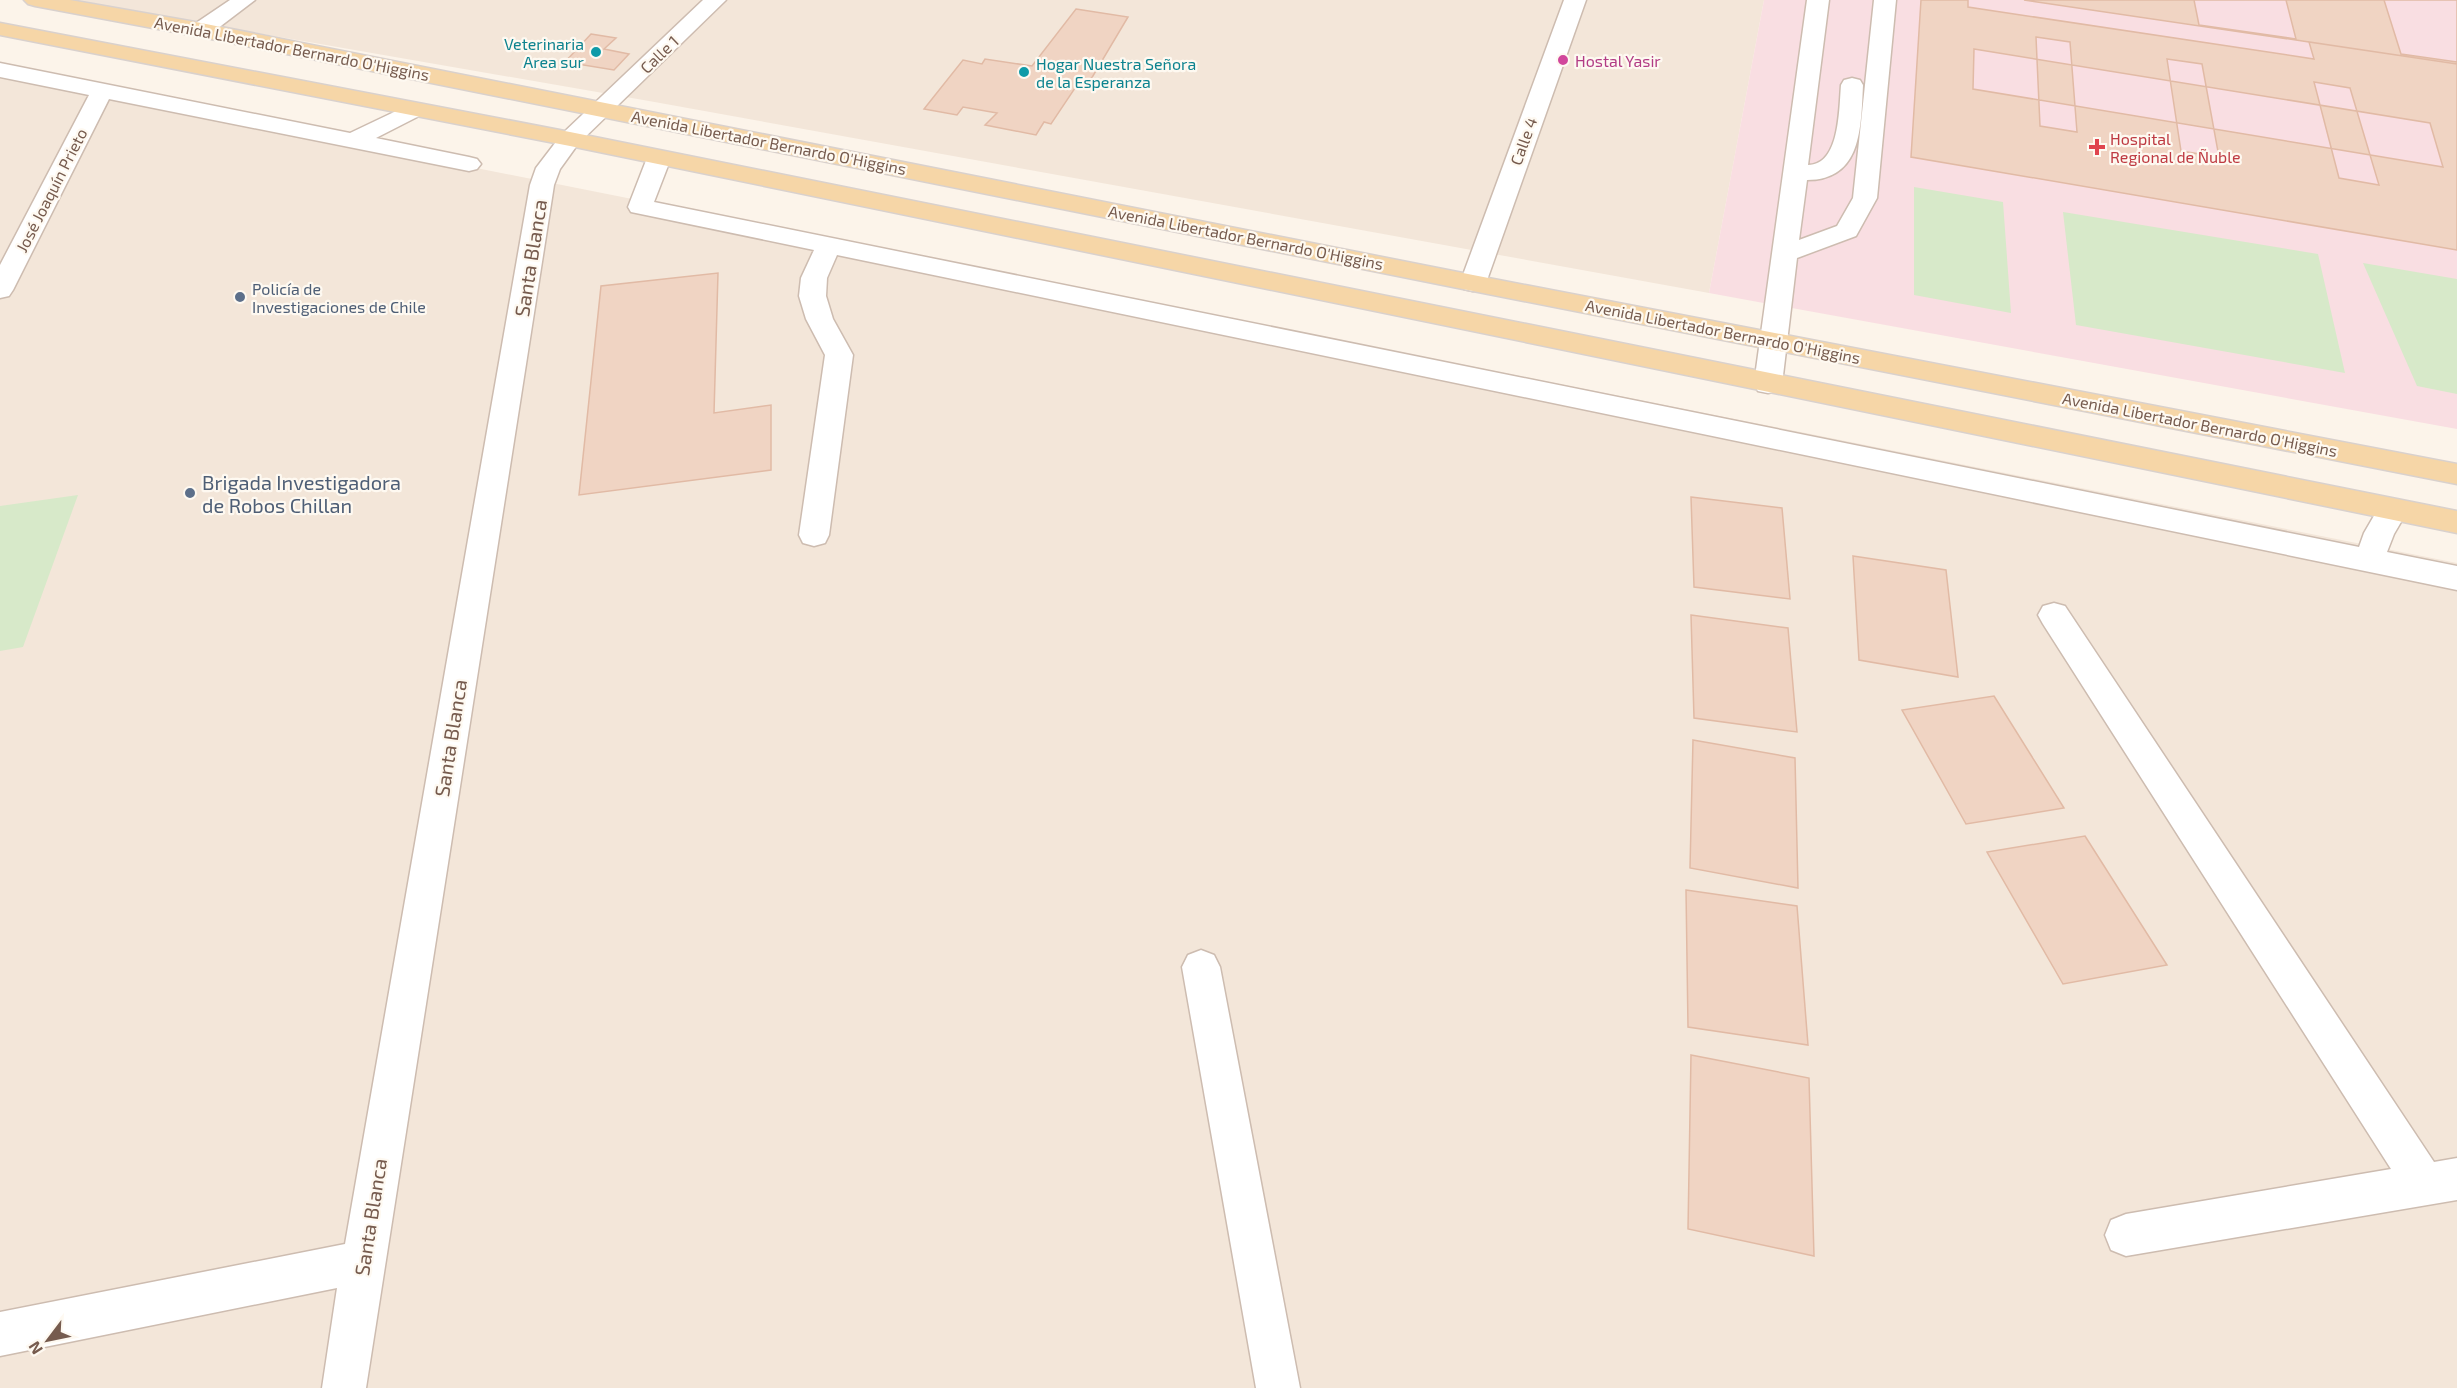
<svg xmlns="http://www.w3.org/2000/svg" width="2457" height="1388" font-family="'Exo 2',sans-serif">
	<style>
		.residential { fill: #f3e6d9 }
		.medical { fill: #f9dee2 }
		.green { fill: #d7e9c9 }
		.building { fill: #f0d4c3; stroke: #e1baa5; stroke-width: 1.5; fill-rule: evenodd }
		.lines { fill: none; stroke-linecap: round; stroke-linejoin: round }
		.minor-casing { stroke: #cdbcb0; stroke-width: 3 }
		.major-casing { stroke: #d9d1cd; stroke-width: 3 }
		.minor { fill: #fff; fill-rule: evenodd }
		.major { fill: #f6d6a7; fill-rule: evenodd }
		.culture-dot { fill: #0f9aa8; stroke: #fef9f1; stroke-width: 2 }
		.hotel-dot { fill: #d1479c; stroke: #fef9f1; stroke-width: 2 }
		.health-dot { fill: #e0444e; stroke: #fef9f1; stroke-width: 2 }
		.service-dot { fill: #5c6f8a; stroke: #fef9f1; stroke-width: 2 }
		.labels { text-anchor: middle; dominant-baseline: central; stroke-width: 4.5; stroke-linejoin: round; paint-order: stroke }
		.far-culture-label { font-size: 16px; fill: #0d838f; stroke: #fef9f1; text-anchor: end }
		.far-street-label { font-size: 16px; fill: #765b4e; stroke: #fef9f1 }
		.far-hotel-label { font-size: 16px; fill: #b23c85; stroke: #fef9f1; text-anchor: start }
		.far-health-label { font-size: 16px; fill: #be3a42; stroke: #fef9f1; text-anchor: start }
		.far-service-label { font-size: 16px; fill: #4e5e75; stroke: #fef9f1; text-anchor: start }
		.street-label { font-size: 20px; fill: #765b4e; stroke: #fef9f1 }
		.service-label { font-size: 20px; fill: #4e5e75; stroke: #fef9f1; text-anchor: start }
	</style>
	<rect width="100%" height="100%" fill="#fcf4ea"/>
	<path class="residential" d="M 67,0 L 1764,0 L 1709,293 L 649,101 Z
		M 0,73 L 2457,563 L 2457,1388 L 0,1388 Z"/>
	<path class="medical" d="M 1764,0 L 2457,0 L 2457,429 L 1709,293 Z"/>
	<path class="green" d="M 1914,187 L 2003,202 L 2011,313 L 1914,295 Z
		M 2063,212 L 2318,254 L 2345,373 L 2076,325 Z
		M 2363,263 L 2457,279 L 2457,394 L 2417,386 Z
		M 78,495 L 23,647 L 0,651 L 0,506 Z"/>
	<path class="building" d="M 1921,0 L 1968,0 L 1968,7 L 2314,59 L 2309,42 L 2457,64 L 2457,250 L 1911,157 ZM 2036,37 L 2070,42 L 2077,132 L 2040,126 ZM 2167,59 L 2202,64 L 2219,157 L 2181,151 ZM 2314,82 L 2350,88 L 2379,185 L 2339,178 Z
		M 2024,0 L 2457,0 L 2457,64 L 2309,42 Z
		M 2194,0 L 2286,0 L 2296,39 L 2199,25 Z
		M 2384,0 L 2457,0 L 2457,62 L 2401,54 Z
		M 1076,9 L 1128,17 L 1090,81 L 1081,79 L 1051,124 L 1044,122 L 1036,135 L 985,125 L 997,113 L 963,107 L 957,115 L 924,109 L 963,60 L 982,64 L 985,59 L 1032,66 Z
		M 591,34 L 616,38 L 604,49 L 629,54 L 614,70 L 565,62 Z
		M 1974,49 L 2430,123 L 2443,167 L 1973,89 Z
		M 718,273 L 714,413 L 771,405 L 771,470 L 579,495 L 601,286 Z
		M 1691,497 L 1782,508 L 1790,599 L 1694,587 Z
		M 1853,556 L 1946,570 L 1958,677 L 1859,660 Z
		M 1691,615 L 1788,628 L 1797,732 L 1694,718 Z
		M 1994,696 L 2064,808 L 1966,824 L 1902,710 Z
		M 1693,740 L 1795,758 L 1798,888 L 1690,868 Z
		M 2085,836 L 2167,965 L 2063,984 L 1987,852 Z
		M 1686,890 L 1797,906 L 1808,1045 L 1688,1027 Z
		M 1691,1055 L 1809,1078 L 1814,1256 L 1688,1229 Z"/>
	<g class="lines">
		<g class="minor-casing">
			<path id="minor" d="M 230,0 L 255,0 L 209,35 L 201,37 L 193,35 L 190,30 L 193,25 Z
				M 703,0 L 726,0 L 578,144 L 560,169 L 554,185 L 366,1388 L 322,1388 L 337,1288 L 0,1356 L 0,1312 L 345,1244 L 530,185 L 536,168 L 562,134 Z
				M 1564,0 L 1586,0 L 1486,283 L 1482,289 L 1473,291 L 1464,289 L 1460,283 Z
				M 1807,0 L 1829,0 L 1808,165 C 1840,165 1839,109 1841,85 L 1844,80 L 1852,78 L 1860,80 L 1863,85 C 1861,127 1862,180 1807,180 L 1799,240 L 1837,226 L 1853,198 L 1874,0 L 1896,0 L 1877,198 L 1856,236 L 1797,258 L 1782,384 L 1778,391 L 1768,393 L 1758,391 L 1754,384 Z
				M 0,63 L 350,133 L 413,103 L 421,105 L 425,110 L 421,115 L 376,138 L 469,157 L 477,159 L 481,164 L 477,169 L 469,171 L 109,99 L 13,290 L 9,296 L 0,298 L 0,265 L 89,95 L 0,77 Z
				M 659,151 L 667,153 L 671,158 L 654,202 L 2359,547 L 2364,533 L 2382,502 L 2393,499 L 2404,502 L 2408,510 L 2394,534 L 2387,552 L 2457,566 L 2457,590 L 837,255 L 827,278 L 826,296 L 833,319 L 853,355 L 829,535 L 825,543 L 814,546 L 803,543 L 799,535 L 825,355 L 806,319 L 799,296 L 801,278 L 814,250 L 631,212 L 628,207 L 647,158 L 651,153 Z
				M 2054,603 L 2065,606 L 2434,1162 L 2457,1158 L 2457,1200 L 2126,1256 L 2111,1250 L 2105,1235 L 2111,1220 L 2126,1214 L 2391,1169 L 2043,624 L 2038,615 L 2043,606 Z
				M 1201,950 L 1214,955 L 1220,967 L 1300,1388 L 1256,1388 L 1182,967 L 1188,955 Z"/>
		</g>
		<g class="major-casing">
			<path id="major" d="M 24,0 L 70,0 L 201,23 L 1473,275 L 2457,464 L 2457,484 L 1473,291 L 201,37 L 35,6 L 28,4 Z
				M 0,23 L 570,132 L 2457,511 L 2457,533 L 570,146 L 0,35 Z"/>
		</g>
		<use href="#minor" class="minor"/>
		<use href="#major" class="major"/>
	</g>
	<g class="culture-dot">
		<circle cx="596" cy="52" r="6"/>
		<circle cx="1024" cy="72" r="6"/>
	</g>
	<circle class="hotel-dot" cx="1563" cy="60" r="6"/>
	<path class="health-dot" d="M2094 138h6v6h6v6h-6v6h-6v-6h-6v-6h6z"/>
	<g class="service-dot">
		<circle cx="240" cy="297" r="6"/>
		<circle cx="190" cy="493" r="6"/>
	</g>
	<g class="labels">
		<g class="far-culture-label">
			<text x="584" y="43">Veterinaria<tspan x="584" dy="18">Area sur</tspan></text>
			<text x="1036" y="63" text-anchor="start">Hogar Nuestra Señora<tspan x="1036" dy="18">de la Esperanza</tspan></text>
		</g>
		<g class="far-street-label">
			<text transform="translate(292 48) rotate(11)">Avenida Libertador Bernardo O'Higgins</text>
			<text transform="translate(659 54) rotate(-44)">Calle 1</text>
			<text transform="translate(1523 141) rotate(-70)">Calle 4</text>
			<text transform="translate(769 142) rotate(11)">Avenida Libertador Bernardo O'Higgins</text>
			<text transform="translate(51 190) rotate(-63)">José Joaquín Prieto</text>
			<text transform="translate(1246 237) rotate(11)">Avenida Libertador Bernardo O'Higgins</text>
			<text transform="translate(1723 331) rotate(11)">Avenida Libertador Bernardo O'Higgins</text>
			<text transform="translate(2200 424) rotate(11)">Avenida Libertador Bernardo O'Higgins</text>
		</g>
		<g class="far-hotel-label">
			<text x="1575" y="60">Hostal Yasir</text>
		</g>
		<g class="far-health-label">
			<text x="2110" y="138">Hospital<tspan x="2110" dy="18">Regional de Ñuble</tspan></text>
		</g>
		<g class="far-service-label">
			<text x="252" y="288">Policía de<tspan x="252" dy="18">Investigaciones de Chile</tspan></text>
		</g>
		<g class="street-label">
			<text transform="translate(530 258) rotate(-81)">Santa Blanca</text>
			<text transform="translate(450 738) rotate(-81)">Santa Blanca</text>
			<text transform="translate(370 1217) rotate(-81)">Santa Blanca</text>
		</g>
		<g class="service-label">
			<text x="202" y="482">Brigada Investigadora<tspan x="202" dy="23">de Robos Chillan</tspan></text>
		</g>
	</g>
	<g transform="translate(48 1340) rotate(238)" stroke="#fef9f1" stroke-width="4.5" paint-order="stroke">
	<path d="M0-4.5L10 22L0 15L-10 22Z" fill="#765b4e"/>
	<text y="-9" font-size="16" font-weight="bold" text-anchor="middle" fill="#765b4e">N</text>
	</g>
</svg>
